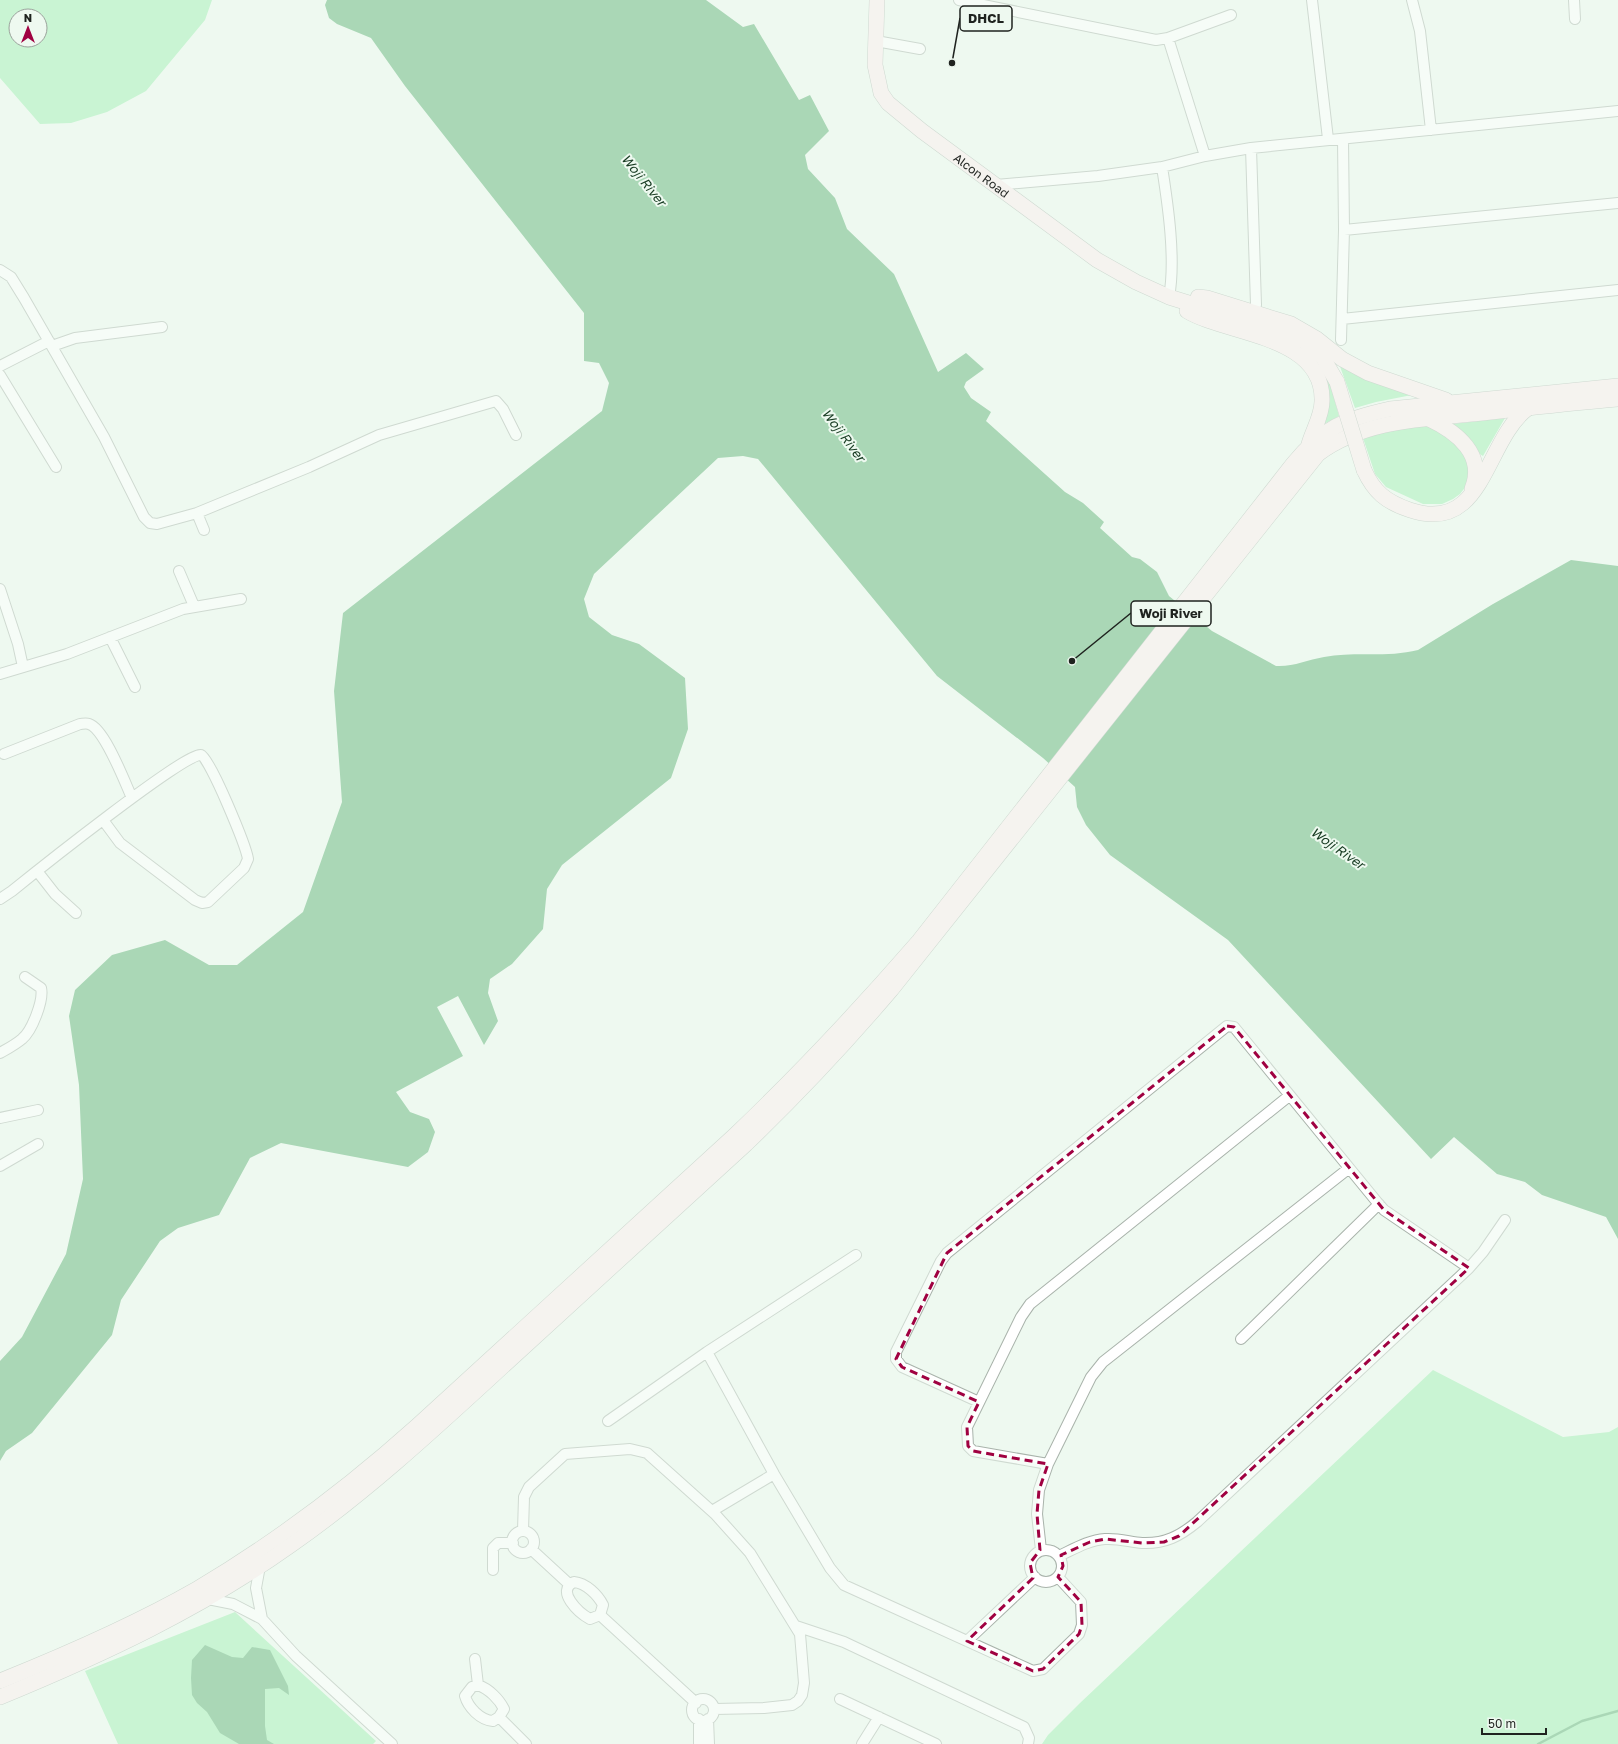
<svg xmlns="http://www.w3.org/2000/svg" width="1618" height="1744" font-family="'Golos Text',sans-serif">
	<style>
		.green { fill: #9bedaf; fill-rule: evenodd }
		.water { fill: #57ad70 }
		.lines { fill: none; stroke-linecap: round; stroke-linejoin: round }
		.stream { stroke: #57ad70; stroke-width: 2.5 }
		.minor-casing { stroke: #a9b3ab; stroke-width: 12 }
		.secondary-casing { stroke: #a9b3ab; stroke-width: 16 }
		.minor { stroke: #fff; stroke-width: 10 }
		.secondary { stroke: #fcebee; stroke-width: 15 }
		.secondary-bridge-casing { stroke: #a9b3ab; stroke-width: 16; stroke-linecap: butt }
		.secondary-bridge { stroke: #fcebee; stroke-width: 15 }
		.marked { fill: none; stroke: #a00141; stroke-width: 3; stroke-dasharray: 8 5; stroke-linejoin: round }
		.labels { text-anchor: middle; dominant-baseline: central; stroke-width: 4; stroke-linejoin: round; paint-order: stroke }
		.street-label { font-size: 12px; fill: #1f231f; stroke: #eef9f0 }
		.water-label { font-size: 13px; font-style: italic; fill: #163a21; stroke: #eef9f0 }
		.leader { fill: none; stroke: #1f231f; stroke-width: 1.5 }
		.callout-dot { fill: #1f231f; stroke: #eef9f0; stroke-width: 1.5 }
		.callout { fill: #eef9f0; stroke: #1f231f; stroke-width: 1.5 }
		.callout-label { font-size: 13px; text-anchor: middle; font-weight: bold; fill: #1f231f }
	</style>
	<rect width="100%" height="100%" fill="#eef9f0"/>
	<path class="green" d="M 0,0 L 212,0 L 205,20 L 146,91 L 107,112 L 71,123 L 40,124 L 0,78 ZM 16,16 L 40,16 L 40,40 L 16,40 Z
		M 1309,351 L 1329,380 L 1339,416 L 1322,425 L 1327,399 Z
		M 1338,361 L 1412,395 L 1376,402 L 1355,408 Z
		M 1505,418 L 1483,456 L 1478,453 L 1452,424 Z
		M 1425,426 L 1432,426 L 1460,447 L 1470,468 L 1467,485 L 1460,494 L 1453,499 L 1442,504 L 1423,504 L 1386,487 L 1375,474 L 1363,438 L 1388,430 Z
		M 1433,1370 L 1563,1437 L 1609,1432 L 1618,1427 L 1618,1744 L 1042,1744 L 1048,1735 L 1080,1703 Z
		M 235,1612 L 376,1741 L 373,1744 L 118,1744 L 85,1671 Z"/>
	<path class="water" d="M 327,0 L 706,0 L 743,27 L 754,24 L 799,100 L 810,95 L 829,131 L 805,155 L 808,169 L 835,198 L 847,229 L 894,274 L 938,372 L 966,353 L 984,369 L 966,382 L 964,387 L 971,398 L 991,412 L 986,421 L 1065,492 L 1083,503 L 1104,522 L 1100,528 L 1132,557 L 1140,559 L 1157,572 L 1169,596 L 1212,631 L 1276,666 C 1293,667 1307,660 1324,657 C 1355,651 1387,658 1418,650 L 1493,604 L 1571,560 L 1618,566 L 1618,1239 L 1606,1217 L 1542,1195 L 1525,1182 L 1497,1174 L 1454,1137 L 1431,1159 L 1228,940 L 1110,855 L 1086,825 L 1077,807 L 1075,787 L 1043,758 L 937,676 L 758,459 L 743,456 L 718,458 L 594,574 L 584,599 L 589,617 L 612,635 L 639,644 L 685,678 L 688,729 L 671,778 L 562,865 L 547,889 L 543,929 L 512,964 L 490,979 L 488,993 L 498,1021 L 484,1045 L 458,996 L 437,1007 L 463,1056 L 396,1092 L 410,1112 L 429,1119 L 435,1132 L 428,1152 L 408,1167 L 281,1143 L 250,1158 L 219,1215 L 178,1228 L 160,1241 L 121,1300 L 112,1335 L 32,1433 L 6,1451 L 0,1461 L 0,1361 L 22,1337 L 66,1254 L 83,1179 L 79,1085 L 69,1016 L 75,990 L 112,955 L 165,940 L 209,965 L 237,965 L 303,912 L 342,802 L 334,691 L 343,613 L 602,411 L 609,383 L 599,363 L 584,361 L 584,313 L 405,86 L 371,38 L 337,24 L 329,18 L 325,5 Z
		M 205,1645 L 232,1657 L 243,1658 L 252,1647 L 270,1650 L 288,1686 L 289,1695 L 279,1688 L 265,1689 L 265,1726 L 267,1740 L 274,1744 L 239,1744 L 220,1733 L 207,1712 L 197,1703 L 192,1695 L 191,1678 L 192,1660 Z"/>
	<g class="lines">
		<path class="stream" d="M 1538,1744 L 1582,1721 L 1618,1711"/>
		<g class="minor-casing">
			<path id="minor" d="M 959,0 L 1156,40 L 1168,38 L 1231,15
				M 1312,0 L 1328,139
				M 1412,0 L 1420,31 L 1431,130
				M 1574,0 L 1575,19
				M 1168,38 L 1205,156
				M 876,41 L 920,49
				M 1251,148 L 1256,305
				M 1162,167 C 1168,205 1176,260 1169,297
				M 996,185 L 1098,176 L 1162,167 L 1205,156 L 1251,148 L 1618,111
				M 1344,230 L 1618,203
				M 0,270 L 11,277 L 24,298 L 104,437 L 144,517 L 150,523 L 157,524 L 197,513 L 309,467 L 379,435 L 496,401 L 503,409 L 516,435
				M 1342,319 L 1618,290
				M 1341,340 L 1344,230 L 1343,139
				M 52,346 L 75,338 L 162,327
				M 0,366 L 49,341
				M 0,375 L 56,467
				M 197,513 L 204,530
				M 179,571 L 194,606
				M 0,589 L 18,644 L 23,667
				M 110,637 L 135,687
				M 0,674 L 67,654 L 183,609 L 241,599
				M 4,754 L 80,724 C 82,724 86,723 89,724 C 105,729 125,783 132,798
				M 37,871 L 55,894 L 76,913
				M 0,899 L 12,891 C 33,874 187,751 201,755 C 210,758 246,846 248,859 L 244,868 L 208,902 L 202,903 L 195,900 L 120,843 L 103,820
				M 0,1053 C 7,1049 15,1045 22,1039 C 32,1031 44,1000 41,988 L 25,977
				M 0,1118 L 38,1110
				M 0,1166 L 38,1144
				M 1241,1339 L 1379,1204
				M 707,1352 L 774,1474 L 830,1568 L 844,1585 L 1033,1671 L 1043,1669 L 1079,1634 L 1082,1625 L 1081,1602 L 1058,1577
				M 979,1402 L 902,1367 L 896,1359 L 896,1352 L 941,1261 L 947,1253 L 1227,1026 L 1234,1027 L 1377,1202 L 1384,1210 L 1469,1268
				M 608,1421 L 707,1352 L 856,1255
				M 1048,1464 L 973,1451 L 968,1446 L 967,1427 L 1021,1317 L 1030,1304 L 1289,1096
				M 712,1511 L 774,1474
				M 523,1531 L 524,1497 L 529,1487 L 565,1454 L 630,1449 L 647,1453 L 715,1514 L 750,1553 L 800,1634 L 804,1683 L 802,1695 L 798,1701 L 792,1705 L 764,1708 L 714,1709
				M512 1542a11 11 0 1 1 22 0a11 11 0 1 1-22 0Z
				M 531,1549 L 569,1584
				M1030 1566a16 16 0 1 1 32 0a16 16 0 1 1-32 0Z
				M 1041,1550 L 1037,1514 L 1039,1490 L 1048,1464 L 1091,1377 L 1103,1362 L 1348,1169
				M 1059,1556 C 1074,1549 1089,1540 1105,1539 C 1118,1538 1130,1542 1142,1543 C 1165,1544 1180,1536 1197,1522 L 1469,1268 L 1483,1252 L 1505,1220
				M 260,1566 L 256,1588 L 262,1619
				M 493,1570 L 493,1548 L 498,1543 L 513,1543
				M 574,1582 C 586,1583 598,1595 603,1605 L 600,1615 L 590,1619 C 579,1613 555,1591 574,1582 Z
				M 208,1599 L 233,1604 L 262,1619 L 296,1656 L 392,1744
				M 600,1615 L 696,1703
				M 796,1626 L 844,1642 L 1024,1727 L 1029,1738 L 1028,1744
				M 967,1641 L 1035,1577
				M 475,1659 L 478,1685
				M 478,1685 C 489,1689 499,1699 504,1709 L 499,1717 L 493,1721 C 480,1720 468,1707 465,1696 L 472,1687 Z
				M 840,1699 L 936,1744
				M692 1710a11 11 0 1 1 22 0a11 11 0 1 1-22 0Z
				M 499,1717 L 526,1744
				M 699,1719 L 699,1744
				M 708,1719 L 709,1744
				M 862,1744 L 879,1717"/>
		</g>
		<g class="secondary-casing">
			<g id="secondary">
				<path id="s1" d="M 877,0 L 875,65 L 881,93 L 888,103 L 922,131 L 1097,260 L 1136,282 L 1169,297 L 1276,330 L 1304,341 L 1323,358 L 1337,382"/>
				<path d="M 1198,297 L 1207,298 L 1291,324 L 1317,339 L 1342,359 L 1368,373 L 1446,400"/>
				<path d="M 1187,311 C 1227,335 1324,335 1322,401 C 1322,416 1313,430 1309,444"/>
				<path d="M 1429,419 C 1457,432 1486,455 1472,489"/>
				<path d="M 1364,470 C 1374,492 1386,502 1410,510 C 1485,535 1484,441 1528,408"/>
				<path d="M 0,1681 C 67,1654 134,1625 197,1589 C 276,1542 349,1487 417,1426 L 734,1136 C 799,1074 860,1009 919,941 L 1293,464 C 1323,427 1345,419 1390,409 L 1618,386"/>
				<path d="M 0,1697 C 102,1655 201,1609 291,1545 C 371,1489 442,1422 513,1357 C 591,1286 668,1215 746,1144 C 797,1095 845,1044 891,990 L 1318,454 C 1365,419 1427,419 1482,413 C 1527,408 1572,403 1618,399"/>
			</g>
		</g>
		<use href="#minor" class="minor"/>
		<use href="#secondary" class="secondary"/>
		<g class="secondary-bridge-casing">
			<path id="secondary-bridge" d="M 1337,382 L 1364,470"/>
		</g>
		<use href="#secondary-bridge" class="secondary-bridge"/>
	</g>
	<path d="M0 0H1618V1744H0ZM 1227,1026 L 1234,1027 L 1384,1210 L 1469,1268 L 1179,1536 L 1164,1542 L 1142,1543 L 1105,1539 L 1090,1542 L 1061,1555 L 1063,1566 L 1058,1577 L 1081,1602 L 1082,1625 L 1079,1634 L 1043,1669 L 1033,1671 L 967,1641 L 1033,1578 L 1030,1563 L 1040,1550 L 1037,1514 L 1039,1490 L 1048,1464 L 973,1451 L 968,1446 L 967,1427 L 979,1402 L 902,1367 L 896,1359 L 947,1253 Z" fill="#eef9f0" fill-opacity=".55" fill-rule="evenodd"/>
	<path class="marked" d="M 1227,1026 L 1234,1027 L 1384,1210 L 1469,1268 L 1179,1536 L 1164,1542 L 1142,1543 L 1105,1539 L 1090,1542 L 1061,1555 L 1063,1566 L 1058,1577 L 1081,1602 L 1082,1625 L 1079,1634 L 1043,1669 L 1033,1671 L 967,1641 L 1033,1578 L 1030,1563 L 1040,1550 L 1037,1514 L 1039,1490 L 1048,1464 L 973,1451 L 968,1446 L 967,1427 L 979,1402 L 902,1367 L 896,1359 L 947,1253 Z"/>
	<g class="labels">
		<g class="street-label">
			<text stroke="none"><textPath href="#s1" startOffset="224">Alcon Road</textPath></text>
		</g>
		<g class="water-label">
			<text transform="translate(644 180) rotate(51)">Woji River</text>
			<text transform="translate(844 435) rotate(53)">Woji River</text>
			<text transform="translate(1338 848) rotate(35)">Woji River</text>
		</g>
	</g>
	<path class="leader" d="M952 63L960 18M1072 661L1131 613"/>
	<g class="callout-dot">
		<circle cx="952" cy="63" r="4"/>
		<circle cx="1072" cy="661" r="4"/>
	</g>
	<g class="callout">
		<rect x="960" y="6" width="52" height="25" rx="4"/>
		<rect x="1131" y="601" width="80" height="25" rx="4"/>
	</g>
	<g class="callout-label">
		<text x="986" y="23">DHCL</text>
		<text x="1171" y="618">Woji River</text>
	</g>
	<g transform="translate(28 28)"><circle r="19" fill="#eef9f0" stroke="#9ba39c"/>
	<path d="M0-3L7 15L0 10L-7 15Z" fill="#a00141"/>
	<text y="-6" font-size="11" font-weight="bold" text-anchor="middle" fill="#1f231f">N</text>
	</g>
	<path d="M1482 1728v6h64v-6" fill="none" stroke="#1f231f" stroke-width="2"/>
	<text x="1488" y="1728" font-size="12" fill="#1f231f" stroke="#eef9f0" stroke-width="3" paint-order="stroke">50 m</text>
</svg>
